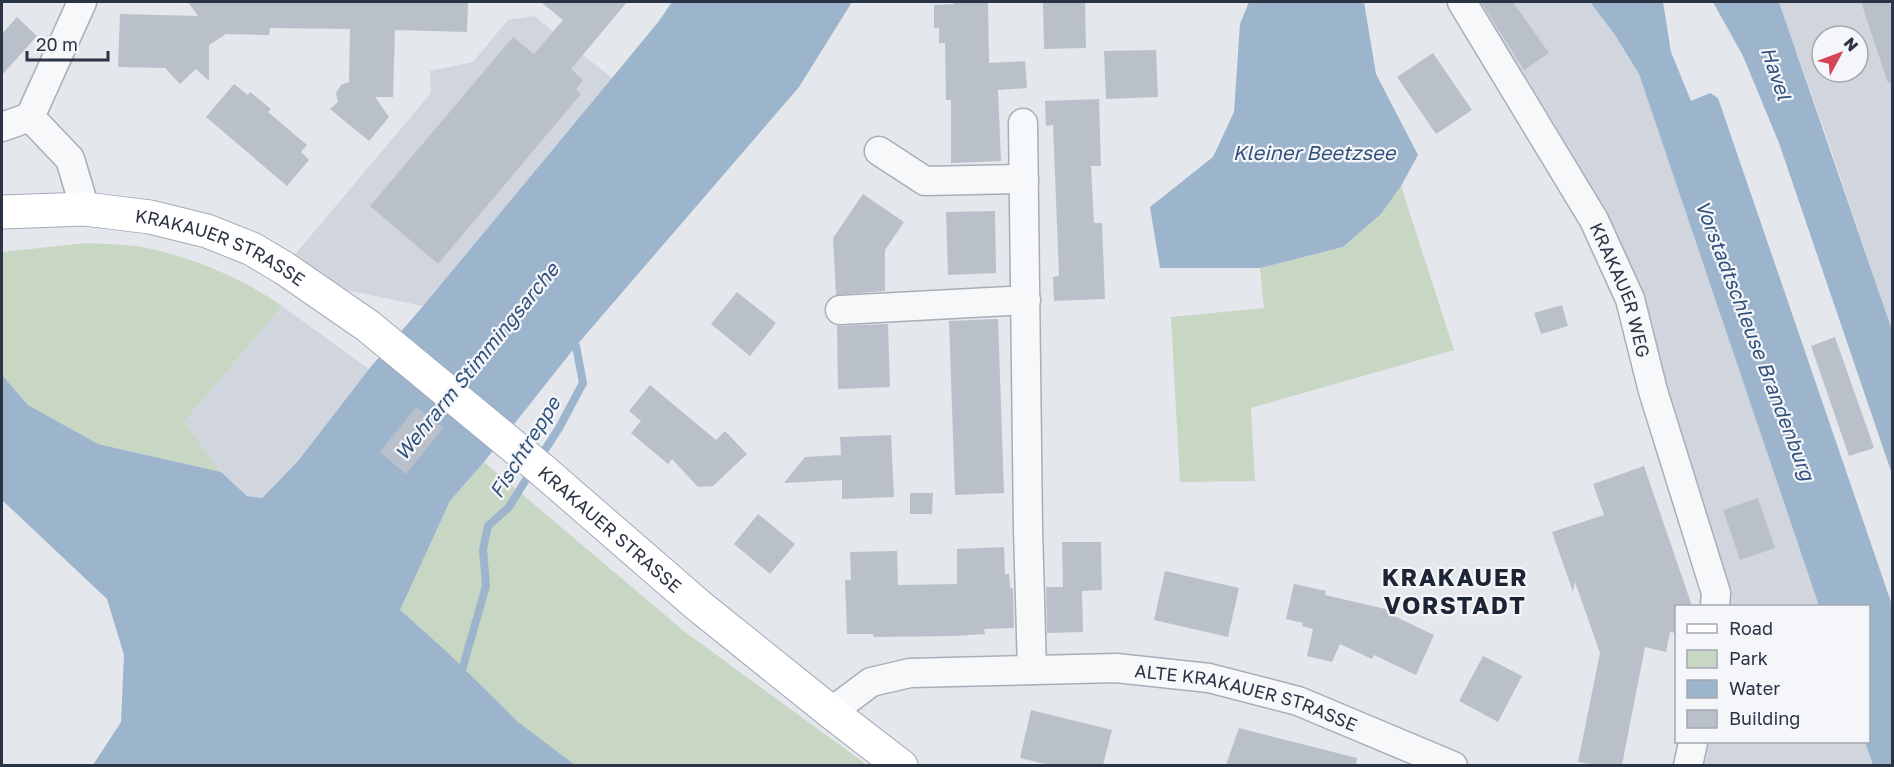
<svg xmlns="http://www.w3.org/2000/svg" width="1894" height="767" font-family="'Golos Text',sans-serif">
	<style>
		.built { fill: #d1d6de; fill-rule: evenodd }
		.green { fill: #c8d6c4 }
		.water { fill: #9db4cd }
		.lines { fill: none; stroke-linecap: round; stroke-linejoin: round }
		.stream { stroke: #9db4cd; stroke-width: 8 }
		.building { fill: #bac0ca }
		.minor-casing { stroke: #a8aeb7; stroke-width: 31 }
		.major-casing { stroke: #a2abb8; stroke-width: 35 }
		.minor { stroke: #f7f8fa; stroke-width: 28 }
		.major { stroke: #fff; stroke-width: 33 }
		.labels { text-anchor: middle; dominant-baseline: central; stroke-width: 4.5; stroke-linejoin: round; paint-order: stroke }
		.street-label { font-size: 18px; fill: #2a3445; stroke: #f4f6f9 }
		.water-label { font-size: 20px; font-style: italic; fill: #32517c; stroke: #f4f6f9 }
		.district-label { font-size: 24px; font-weight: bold; letter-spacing: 1.5px; fill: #1c2536; stroke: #f4f6f9 }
	</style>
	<rect width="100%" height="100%" fill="#e4e7ec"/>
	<path class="built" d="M 1470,2 L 1590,2 L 1615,35 L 1639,74 L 1819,606 L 1722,606 L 1626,267 Z
		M 1779,2 L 1892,2 L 1892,330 L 1824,129 ZM 1822,36 L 1858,36 L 1858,72 L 1822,72 Z
		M 534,16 L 612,78 L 423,306 L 346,290 L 292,258 L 431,93 L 430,71 L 473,62 L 508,20 Z
		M 282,306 L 369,369 L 298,461 L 261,498 L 247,496 L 221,472 L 184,422 Z
		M 1708,742 L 1865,742 L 1873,765 L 1705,765 Z"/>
	<path class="green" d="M 1401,186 L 1454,350 L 1251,408 L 1255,481 L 1180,482 L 1171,317 L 1264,308 L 1260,268 L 1343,247 L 1381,214 Z
		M 86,243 C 104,244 124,244 142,247 C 192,257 240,277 282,306 L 184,422 L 221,472 L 98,444 L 28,405 L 2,375 L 2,252 Z
		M 484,462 L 685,632 L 867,765 L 575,765 L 517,721 L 400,610 L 450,501 Z"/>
	<path class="water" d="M 672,2 L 852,2 L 799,87 L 576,346 L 484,462 L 450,501 L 400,610 L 446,651 L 517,721 L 575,765 L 93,765 L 121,722 L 124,655 L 107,599 L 2,500 L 2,375 L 28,405 L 98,444 L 221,472 L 247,496 L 262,498 L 298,461 L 369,369 L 423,306 L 612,78 L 659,21 Z
		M 1249,2 L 1364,2 L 1376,74 L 1418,155 L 1401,186 L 1381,214 L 1343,247 L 1260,268 L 1160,268 L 1150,207 L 1213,157 L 1234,112 L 1240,24 Z
		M 1590,2 L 1663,2 L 1671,52 L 1691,101 L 1710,93 L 1718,98 L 1892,605 L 1892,765 L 1873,765 L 1865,742 L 1868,742 L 1868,606 L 1819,606 L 1639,74 L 1615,35 Z
		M 1713,2 L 1779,2 L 1892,330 L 1892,474 L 1779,143 L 1743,56 Z"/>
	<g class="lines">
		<path class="stream" d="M 539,459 L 559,428 L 583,383 L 576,346 L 570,341
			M 460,677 L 486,586 L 483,549 L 488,526 L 509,507 L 532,470"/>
	</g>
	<path class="building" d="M 188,2 L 468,2 L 467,32 L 395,30 L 393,97 L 375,97 L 389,117 L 369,141 L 330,109 L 338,102 L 336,93 L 341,85 L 349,82 L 350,29 L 270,28 L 269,35 L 226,34 L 209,45 L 209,81 L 196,69 L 180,84 L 165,68 L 118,67 L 120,14 L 198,16 Z
		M 541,2 L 627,2 L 571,69 L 583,80 L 576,89 L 581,94 L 438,264 L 370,206 L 513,37 L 534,54 L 563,20 Z
		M 954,2 L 988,2 L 989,63 L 1025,61 L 1027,88 L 998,90 L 1001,161 L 951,163 L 951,100 L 946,100 L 945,43 L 939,43 L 939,28 L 934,28 L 934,5 L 954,4 Z
		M 1043,2 L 1085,2 L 1086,48 L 1044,49 Z
		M 1481,2 L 1513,2 L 1549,53 L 1524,70 Z
		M 1861,2 L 1889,2 L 1893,12 L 1893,83 L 1888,83 Z
		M 17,17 L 37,36 L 2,75 L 2,34 Z
		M 1156,50 L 1158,97 L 1106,99 L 1104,51 Z
		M 1433,53 L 1472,110 L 1436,134 L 1397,77 Z
		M 234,84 L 248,95 L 250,92 L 271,109 L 268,112 L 307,145 L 301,152 L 309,160 L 287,186 L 206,117 Z
		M 1099,99 L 1101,166 L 1091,166 L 1094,223 L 1102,223 L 1105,299 L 1054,301 L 1053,277 L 1059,276 L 1057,225 L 1053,125 L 1046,126 L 1045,101 Z
		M 863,194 L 904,222 L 885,250 L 885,291 L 836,295 L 833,238 Z
		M 995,211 L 996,273 L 948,275 L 946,212 Z
		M 737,292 L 776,323 L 750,356 L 711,324 Z
		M 1562,305 L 1568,326 L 1541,334 L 1534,313 Z
		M 998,319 L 1004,493 L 955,495 L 949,321 Z
		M 888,324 L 890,387 L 838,389 L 837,326 Z
		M 1835,337 L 1874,448 L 1849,456 L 1811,346 Z
		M 650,385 L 716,440 L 725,431 L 747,454 L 713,486 L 698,487 L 672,459 L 668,464 L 631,433 L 641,421 L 629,411 Z
		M 416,407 L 443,428 L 406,474 L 380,452 Z
		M 891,435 L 894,497 L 842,499 L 842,480 L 784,483 L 805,457 L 841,455 L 840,437 Z
		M 1644,466 L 1692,606 L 1677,606 L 1677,633 L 1670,632 L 1666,652 L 1645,647 L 1622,765 L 1595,765 L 1578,762 L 1600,653 L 1575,582 L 1573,592 L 1552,532 L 1604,515 L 1593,484 Z
		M 910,493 L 933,493 L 932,514 L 910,514 Z
		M 1758,498 L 1775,548 L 1740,560 L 1723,510 Z
		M 758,514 L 795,544 L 770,574 L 734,544 Z
		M 1062,542 L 1101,542 L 1102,590 L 1082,591 L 1083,632 L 1047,633 L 1046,587 L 1063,587 Z
		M 1004,547 L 1005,574 L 1009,574 L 1010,588 L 1013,588 L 1014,628 L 984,629 L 985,634 L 953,636 L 874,637 L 873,634 L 847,634 L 845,580 L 851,580 L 850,552 L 897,551 L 898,585 L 957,584 L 957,549 Z
		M 1165,571 L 1239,588 L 1228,637 L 1154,620 Z
		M 1294,584 L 1326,591 L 1325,595 L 1394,611 L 1392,615 L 1434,635 L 1416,675 L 1374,655 L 1372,659 L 1340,644 L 1332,662 L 1307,656 L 1313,629 L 1302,626 L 1303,623 L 1286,619 Z
		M 1483,656 L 1522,676 L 1498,722 L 1459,701 Z
		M 1031,710 L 1112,730 L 1103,765 L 1050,765 L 1020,758 Z
		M 1239,728 L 1357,758 L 1356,765 L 1226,765 Z"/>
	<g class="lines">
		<g class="minor-casing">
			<g id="minor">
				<path id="s1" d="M 1462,2 L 1594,220 L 1630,299 L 1653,391 L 1716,593 L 1715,606"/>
				<path d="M 30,117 L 70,159 L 85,209"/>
				<path d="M 1023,123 L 1028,529 L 1032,670"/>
				<path d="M 2,127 L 30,117 L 82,2"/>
				<path d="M 879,151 L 925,181 L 1024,179"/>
				<path d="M 840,310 L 1026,300"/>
				<path id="s2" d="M 831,712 L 871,682 L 910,673 L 1116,668 L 1209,678 L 1298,701 L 1453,766"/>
				<path d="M 1688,766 L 1693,742"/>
			</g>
		</g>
		<g class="major-casing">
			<g id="major">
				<path id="s3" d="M 2,212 L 85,209 L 150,217 L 207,231 L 252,249 L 284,268 L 368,326 L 541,469 L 699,606 L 831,712 L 901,766"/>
			</g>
		</g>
		<use href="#minor" class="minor"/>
		<use href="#major" class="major"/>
	</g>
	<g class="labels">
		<g class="street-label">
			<text stroke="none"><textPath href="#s3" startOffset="225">KRAKAUER STRASSE</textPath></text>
			<text stroke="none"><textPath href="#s1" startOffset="330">KRAKAUER WEG</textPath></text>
			<text stroke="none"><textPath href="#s3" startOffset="711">KRAKAUER STRASSE</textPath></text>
			<text stroke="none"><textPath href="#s2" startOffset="430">ALTE KRAKAUER STRASSE</textPath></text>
		</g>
		<g class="water-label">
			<text transform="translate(1777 73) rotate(71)">Havel</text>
			<text x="1314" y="152">Kleiner Beetzsee</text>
			<text transform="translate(1756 340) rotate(69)">Vorstadtschleuse Brandenburg</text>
			<text transform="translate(476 361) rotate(-51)">Wehrarm Stimmingsarche</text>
			<text transform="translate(524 447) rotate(-58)">Fischtreppe</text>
		</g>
		<g class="district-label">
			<text x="1455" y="576">KRAKAUER<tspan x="1455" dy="28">VORSTADT</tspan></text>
		</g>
	</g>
	<rect width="1894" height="767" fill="none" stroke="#2a3445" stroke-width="6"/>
	<rect x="1675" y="605" width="195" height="138" fill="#f4f6f9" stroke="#a3a8b1" stroke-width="1.5"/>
	<rect x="1687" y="624" width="30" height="9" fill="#ffffff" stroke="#a3a8b1" stroke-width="1.5"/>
	<text x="1729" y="635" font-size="18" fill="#2a3445">Road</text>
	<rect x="1687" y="650" width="30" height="18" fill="#c8d6c4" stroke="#a3a8b1" stroke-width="1.5"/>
	<text x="1729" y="665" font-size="18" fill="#2a3445">Park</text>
	<rect x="1687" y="680" width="30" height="18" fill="#9db4cd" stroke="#a3a8b1" stroke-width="1.5"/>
	<text x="1729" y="695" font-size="18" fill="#2a3445">Water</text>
	<rect x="1687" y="710" width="30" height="18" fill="#bac0ca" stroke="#a3a8b1" stroke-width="1.5"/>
	<text x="1729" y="725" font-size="18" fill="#2a3445">Building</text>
	<g transform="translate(1840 54) rotate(49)"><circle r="28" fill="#f4f6f9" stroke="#a3a8b1" stroke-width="1.5"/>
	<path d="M0-4.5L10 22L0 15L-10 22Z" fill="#d54558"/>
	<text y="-9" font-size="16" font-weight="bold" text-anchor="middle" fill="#2a3445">N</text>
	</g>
	<path d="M27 51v9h81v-9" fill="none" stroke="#2a3445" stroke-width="3"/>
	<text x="36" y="51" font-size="18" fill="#2a3445" stroke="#f4f6f9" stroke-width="4.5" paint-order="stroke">20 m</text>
</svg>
